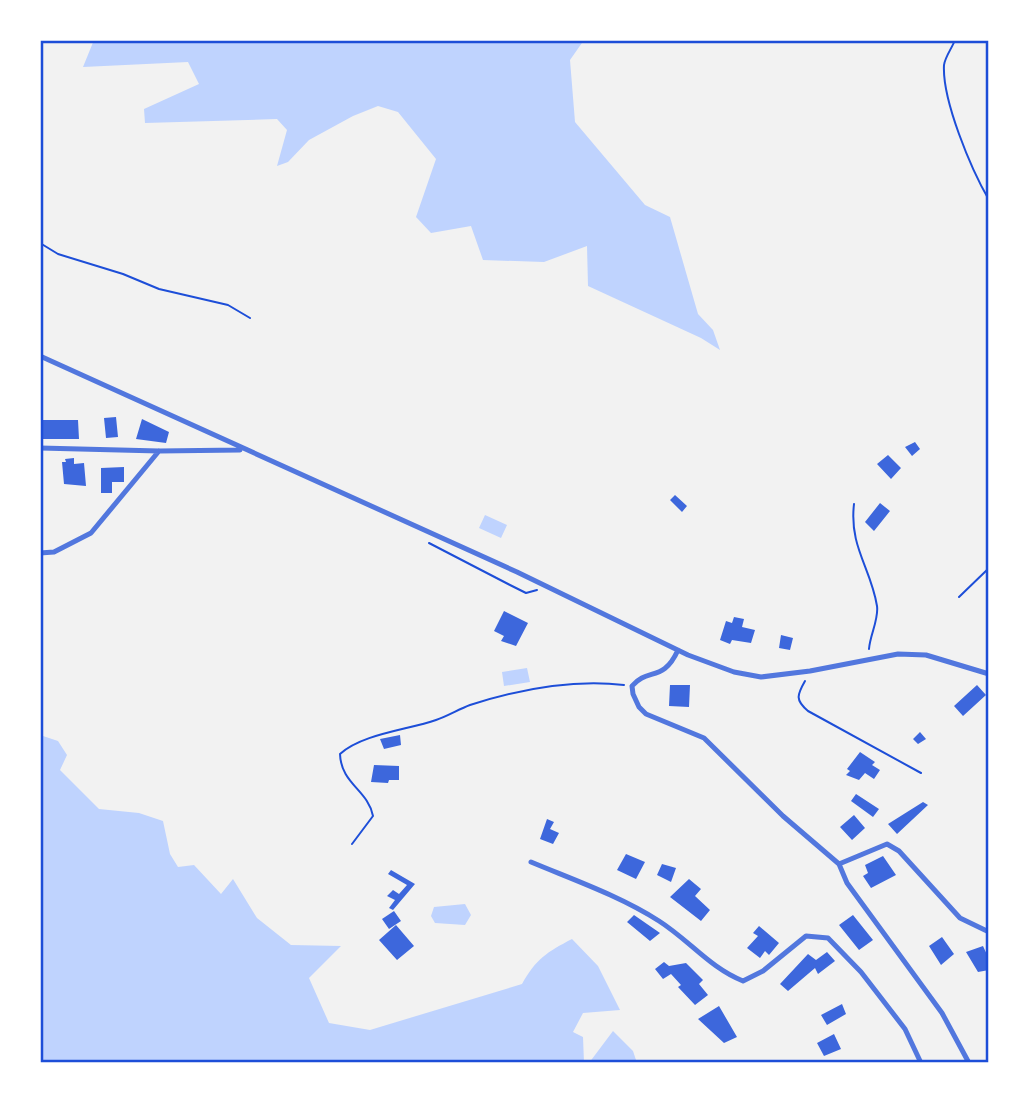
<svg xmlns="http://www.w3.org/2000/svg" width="1029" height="1103" font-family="'IBM Plex Serif',serif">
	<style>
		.water { fill: #bfd3fe }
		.building { fill: #3d67dc }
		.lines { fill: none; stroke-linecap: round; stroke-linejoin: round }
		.path { stroke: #1d4ed8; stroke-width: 2 }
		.minor { stroke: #5277de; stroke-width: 5 }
		.neatline { fill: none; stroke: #1d4ed8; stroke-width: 2.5 }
	</style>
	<rect width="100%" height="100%" fill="#f2f2f2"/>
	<path class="water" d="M 94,40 L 584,40 L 570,60 L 575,122 L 645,205 L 670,217 L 698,314 L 713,330 L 720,350 L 701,338 L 588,286 L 587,246 L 544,262 L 483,260 L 471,226 L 431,233 L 416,217 L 436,159 L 398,112 L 378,106 L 353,116 L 309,140 L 288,162 L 277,166 L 287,130 L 277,119 L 145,123 L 144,109 L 199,84 L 188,62 L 83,67 Z
		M 485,515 L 507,525 L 501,538 L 479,528 Z
		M 527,668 L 530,682 L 504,686 L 502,672 Z
		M 40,735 L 58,741 L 67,755 L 60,770 L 99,809 L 139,813 L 163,821 L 170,854 L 178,867 L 194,865 L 221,894 L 233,879 L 257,918 L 291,945 L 341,946 L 309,978 L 329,1023 L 370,1030 L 522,984 C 536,959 547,952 572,939 L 598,966 L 620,1010 L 583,1013 L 573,1032 L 583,1037 L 584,1063 L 40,1063 Z
		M 465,904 L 471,915 L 465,925 L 435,923 L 431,916 L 434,907 Z
		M 613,1031 L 633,1051 L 637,1063 L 589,1063 Z"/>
	<path class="building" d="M 116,417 L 118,437 L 106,438 L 104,418 Z
		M 142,419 L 169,432 L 166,443 L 136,439 Z
		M 40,420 L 78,420 L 79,439 L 40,439 Z
		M 915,442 L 920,449 L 912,456 L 905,447 Z
		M 888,455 L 901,468 L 891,479 L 877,464 Z
		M 74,458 L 74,464 L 84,463 L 86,486 L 64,484 L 62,462 L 66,462 L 65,459 Z
		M 124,467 L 124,482 L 112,482 L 112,493 L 101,493 L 101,468 Z
		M 675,495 L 687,506 L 682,512 L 670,500 Z
		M 880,503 L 890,511 L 874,531 L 865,522 Z
		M 504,611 L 528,623 L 516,646 L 501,641 L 504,636 L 494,631 Z
		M 734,617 L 744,619 L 742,627 L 755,630 L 751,643 L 732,640 L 730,644 L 720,640 L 726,621 L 732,623 Z
		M 781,635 L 793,638 L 790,650 L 779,648 Z
		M 670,685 L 690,685 L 689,707 L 669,706 Z
		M 977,685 L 986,695 L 963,716 L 954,706 Z
		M 920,732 L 926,739 L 918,744 L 913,739 Z
		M 400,735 L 401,745 L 384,749 L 380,739 Z
		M 860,752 L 875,762 L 872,765 L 880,770 L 874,779 L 865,773 L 859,780 L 846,775 L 850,771 L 847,769 Z
		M 374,765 L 399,766 L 399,780 L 389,780 L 388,783 L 371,782 Z
		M 856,794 L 879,809 L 873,817 L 851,801 Z
		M 923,802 L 928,805 L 897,834 L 888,824 Z
		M 854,815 L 865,828 L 852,840 L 840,827 Z
		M 547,819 L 554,822 L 550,829 L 559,833 L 553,844 L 540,839 Z
		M 626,854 L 645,862 L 636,879 L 617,870 Z
		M 883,856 L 896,875 L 871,888 L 863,876 L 868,873 L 865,865 Z
		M 662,864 L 676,868 L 671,882 L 657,875 Z
		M 391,870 L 415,884 L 393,910 L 389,908 L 395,900 L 387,896 L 393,890 L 399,894 L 407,885 L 388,874 Z
		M 689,879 L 701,889 L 695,896 L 710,910 L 701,921 L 670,897 Z
		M 394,911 L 401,921 L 389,929 L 382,919 Z
		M 634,915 L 660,933 L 650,941 L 627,922 Z
		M 853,915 L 873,940 L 859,950 L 839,925 Z
		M 396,925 L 414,946 L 397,960 L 379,940 Z
		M 759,926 L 779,943 L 769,955 L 765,951 L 760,958 L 747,948 L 758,936 L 753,933 Z
		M 942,937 L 954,954 L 941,965 L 929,946 Z
		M 983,946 L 989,959 L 989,970 L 978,972 L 966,952 Z
		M 827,952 L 835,961 L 818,974 L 815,968 L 788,991 L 780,984 L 808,954 L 816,960 Z
		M 664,962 L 669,966 L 686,963 L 703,980 L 699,984 L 708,995 L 695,1005 L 678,987 L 681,985 L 671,974 L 663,979 L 655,969 Z
		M 842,1004 L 846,1014 L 827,1025 L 821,1015 Z
		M 719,1006 L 737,1037 L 724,1043 L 698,1019 Z
		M 834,1034 L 841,1049 L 824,1056 L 817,1043 Z"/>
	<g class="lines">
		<path class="path" d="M 955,40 C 952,48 945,57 944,65 C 942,100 971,169 989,200
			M 40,243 L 58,254 L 123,274 L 159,289 L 228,305 L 250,318
			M 854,504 C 849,547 871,568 877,606 C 879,619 870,635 869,649
			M 429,543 L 510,585 L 526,593 L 537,590
			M 959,597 L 989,568
			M 805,681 C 797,695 795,700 808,711 L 921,773
			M 352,844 L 373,816 C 368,790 341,784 340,754 C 362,734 407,730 436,720 C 448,716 459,709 470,705 C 520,689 572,679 624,685"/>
		<path class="minor" d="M 40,356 L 517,572 L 688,655 L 734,672 L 761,677 L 810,671 L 898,654 L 926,655 L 989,674
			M 40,448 L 159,451 L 240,450
			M 40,553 L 54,552 L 91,533 L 159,451
			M 678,650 C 663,683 648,667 632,686 L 633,694 L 639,707 L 646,714 L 704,738 L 783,816 L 839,864 L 847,883 L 942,1013 L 969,1063
			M 531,862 C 574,880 620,896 659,921 C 689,940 710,968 743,981 L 763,971 L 806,936 L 828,938 L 861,972 L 905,1029 L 921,1063
			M 839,864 L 887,844 L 899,851 L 960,918 L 989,932"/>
	</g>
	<rect width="1029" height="1103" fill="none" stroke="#ffffff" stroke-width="84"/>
	<rect x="42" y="42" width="945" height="1019" class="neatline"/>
</svg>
